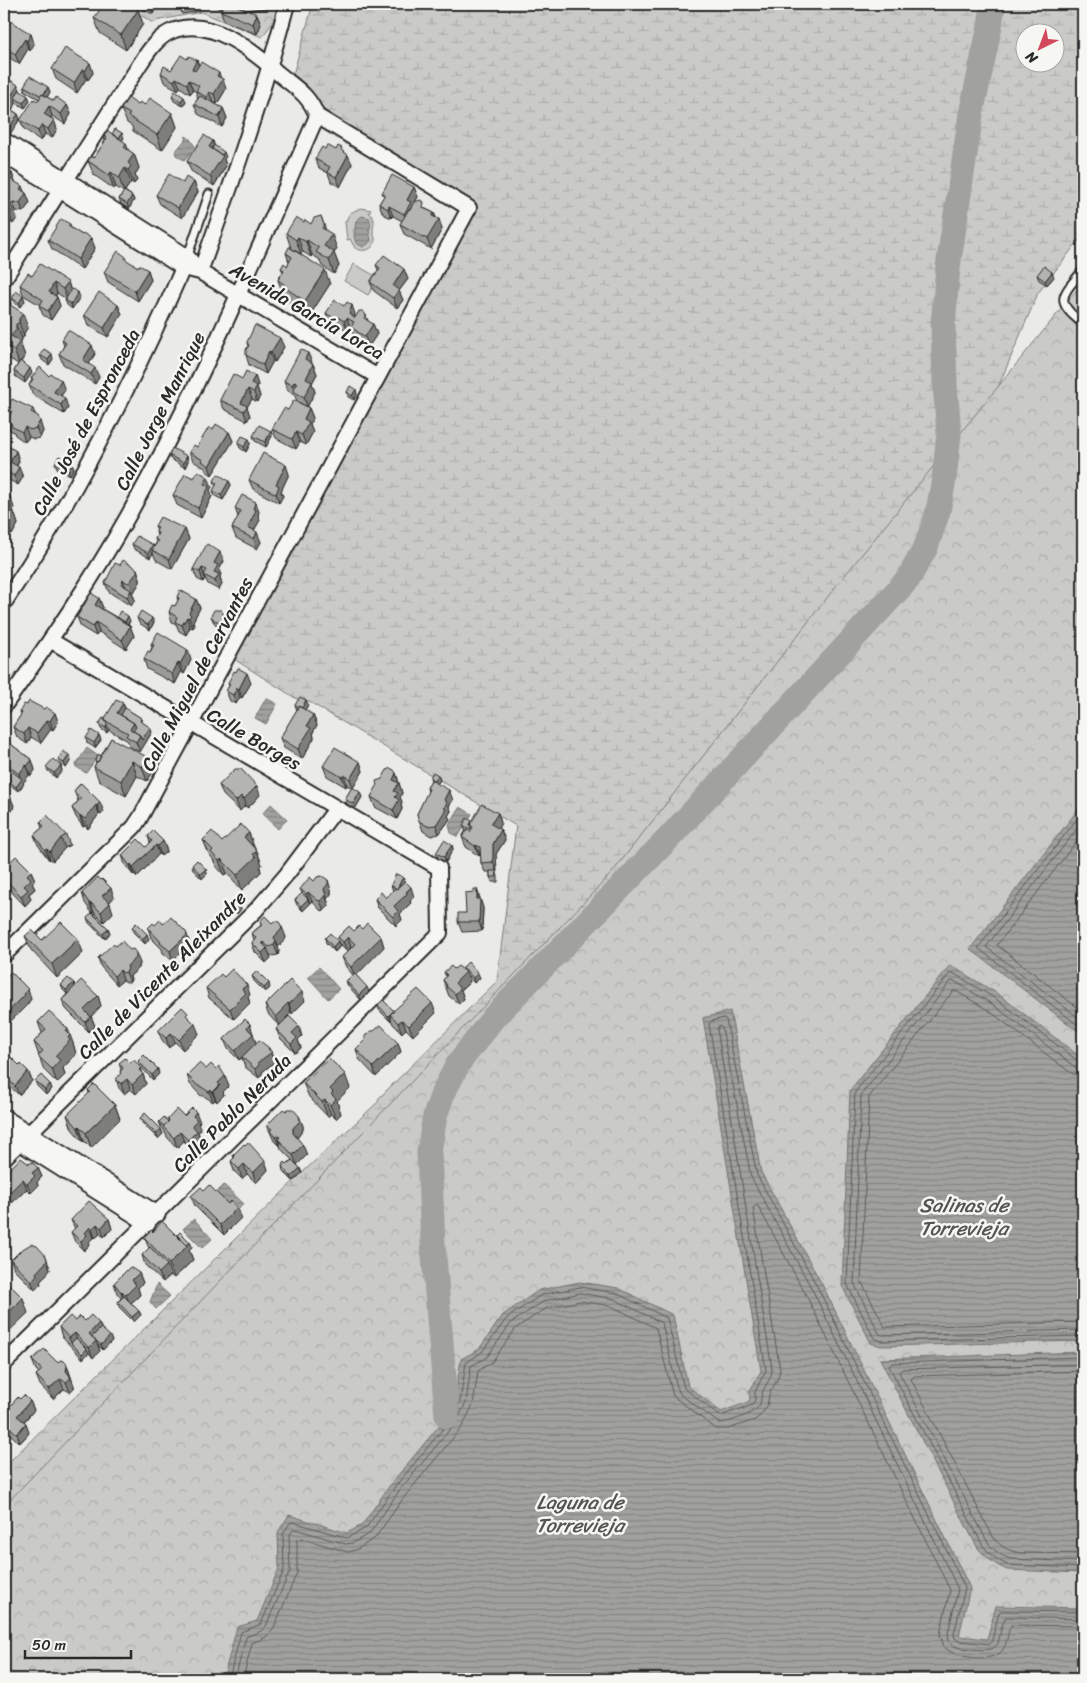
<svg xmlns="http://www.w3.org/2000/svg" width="1087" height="1683" font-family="Sriracha,sans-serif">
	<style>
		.green { fill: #cacac7; stroke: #7a7a79 }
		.wetland { fill: url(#wetland-marsh); stroke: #7a7a79; fill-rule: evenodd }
		.park { fill: url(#park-crowns); stroke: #7a7a79 }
		.water { fill: url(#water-rules); stroke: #727270 }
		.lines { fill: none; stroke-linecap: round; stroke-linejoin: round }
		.shore { stroke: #5a5a59; stroke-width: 1 }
		.river { stroke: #a1a19e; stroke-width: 25 }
		.lane-casing { stroke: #2b2b2b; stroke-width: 11 }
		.street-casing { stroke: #2b2b2b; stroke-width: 18 }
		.lane { stroke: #f6f6f2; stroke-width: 7 }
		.street { stroke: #f6f6f2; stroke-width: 14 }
		.wall { fill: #9b9b98; stroke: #2b2b2b }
		.shaded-wall { fill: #7e7e7c; stroke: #2b2b2b }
		.building { fill: #b4b4b1; stroke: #2b2b2b }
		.labels { text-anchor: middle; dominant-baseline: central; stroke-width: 5; stroke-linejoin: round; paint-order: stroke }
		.street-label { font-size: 19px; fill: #2b2b2b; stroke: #f6f6f2 }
		.water-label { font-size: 20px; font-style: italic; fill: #545453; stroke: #f6f6f2 }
	</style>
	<defs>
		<pattern id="wetland-marsh" width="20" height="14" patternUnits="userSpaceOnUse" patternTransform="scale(1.25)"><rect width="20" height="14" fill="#cacac7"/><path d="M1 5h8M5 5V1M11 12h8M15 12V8" fill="none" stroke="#aeaeab"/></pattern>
		<pattern id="park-crowns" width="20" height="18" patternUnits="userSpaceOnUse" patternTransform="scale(1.25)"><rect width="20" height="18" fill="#cacac7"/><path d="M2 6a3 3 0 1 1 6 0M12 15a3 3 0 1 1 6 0" fill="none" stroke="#aeaeab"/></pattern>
		<pattern id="water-rules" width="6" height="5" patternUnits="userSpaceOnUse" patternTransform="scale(1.25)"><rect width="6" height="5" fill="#a1a19e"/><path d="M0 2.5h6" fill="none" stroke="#838381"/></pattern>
	</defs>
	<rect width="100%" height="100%" fill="#eaeae6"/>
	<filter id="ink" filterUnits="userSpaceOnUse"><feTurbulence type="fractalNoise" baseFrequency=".02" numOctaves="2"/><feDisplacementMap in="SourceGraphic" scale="10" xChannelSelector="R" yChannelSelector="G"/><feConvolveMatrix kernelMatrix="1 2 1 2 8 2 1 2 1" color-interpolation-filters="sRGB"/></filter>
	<g filter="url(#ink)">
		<path class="green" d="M 354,264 L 379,278 L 368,295 L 344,281 Z"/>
		<path class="wetland" d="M 313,4 L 1083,4 L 1083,235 L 1038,293 L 999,385 L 976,487 L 4,1679 L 4,1467 L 302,1173 L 379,1101 L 378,1099 L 497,981 L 516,826 L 303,698 L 300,701 L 234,659 L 477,207 L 334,118 L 323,109 L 310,90 L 292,78 ZM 1024,32 L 1054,32 L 1054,62 L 1024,62 Z"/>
		<path class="park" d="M 123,4 L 278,4 L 273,22 L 262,37 L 201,12 L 155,21 L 153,23 Z
			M 361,208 L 371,210 L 369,213 C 377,219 373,223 373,231 C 373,234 375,236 375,239 C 375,250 363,253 355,248 L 350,239 L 347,240 L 345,222 L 350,213 Z
			M 1083,282 L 1083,1679 L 4,1679 L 4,1506 L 611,874 L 837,585 Z"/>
		<path class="water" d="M 186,136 L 190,139 L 196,148 L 194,152 L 191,152 L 184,160 L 176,155 L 175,152 L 185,140 Z
			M 362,216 L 369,218 L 371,224 L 369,231 L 371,240 L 368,244 L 363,247 L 356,243 L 354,236 L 356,221 Z
			M 266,698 L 277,704 L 266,724 L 255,718 Z
			M 87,748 L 98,756 L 86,773 L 75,766 Z
			M 1083,803 L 1083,1035 L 970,949 Z
			M 271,804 L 287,819 L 278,829 L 262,814 Z
			M 460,807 L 472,814 L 458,837 L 451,833 L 449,825 Z
			M 950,965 L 998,994 L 1083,1059 L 1083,1341 L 881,1346 L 871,1343 L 842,1286 L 850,1090 Z
			M 319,967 L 339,989 L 328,999 L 308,977 Z
			M 730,1011 L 761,1172 L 824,1288 L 970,1588 L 959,1636 L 987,1639 L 996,1606 L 1083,1608 L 1083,1679 L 223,1679 L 237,1627 L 257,1621 L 279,1568 L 278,1532 L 289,1515 L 347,1533 L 362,1525 L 390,1485 L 447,1416 L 455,1399 L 461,1359 L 479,1349 L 503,1315 L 539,1290 L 580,1282 L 618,1288 L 673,1315 L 688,1386 L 721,1412 L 748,1402 L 750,1399 L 749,1392 L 761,1371 L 703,1018 Z
			M 224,1185 L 244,1204 L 237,1211 L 233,1211 L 216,1193 Z
			M 194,1219 L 212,1239 L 202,1248 L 183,1229 Z
			M 157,1284 L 170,1296 L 156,1309 L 150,1302 Z
			M 1083,1352 L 1083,1573 L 1007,1570 C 994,1564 986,1558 977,1547 L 880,1359 Z"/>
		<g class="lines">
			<path class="shore" d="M 1083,811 L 978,948 L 1083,1029
				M 1083,821 L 986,947 L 1083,1021
				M 1083,833 L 997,945 L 1083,1012
				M 1083,1063 L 1078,1061 L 996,999 L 953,973 L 950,973 L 855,1092 L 847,1284 L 874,1338 L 881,1341 L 1083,1336
				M 1083,1069 L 1075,1067 L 992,1004 L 954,981 L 951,981 L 861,1095 L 854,1283 L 879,1333 L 882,1335 L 1083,1330
				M 1083,1076 L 1071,1073 L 988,1010 L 956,991 L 953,991 L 869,1097 L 861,1281 L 885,1327 L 1083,1322
				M 1083,1357 L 892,1363 L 889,1366 L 982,1544 C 989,1554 996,1560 1008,1565 L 1083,1568
				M 1083,1364 L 902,1369 L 899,1372 L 987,1541 C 993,1550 1000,1555 1010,1559 L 1083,1562
				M 1083,1371 L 914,1376 L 911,1379 L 993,1537 C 1001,1547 1008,1551 1021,1553 L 1083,1554
				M 229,1679 L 241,1632 L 261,1624 L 284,1570 L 283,1534 L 290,1523 L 293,1522 L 347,1538 L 366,1528 L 394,1488 L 451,1419 L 460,1401 L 466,1363 L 482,1352 L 507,1318 L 541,1295 L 580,1287 L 616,1293 L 667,1318 L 684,1388 L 720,1416 L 752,1405 L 755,1400 L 755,1392 L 766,1370 L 709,1024 L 711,1021 L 724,1018 L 726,1020 L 757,1175 L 819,1290 L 965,1588 L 954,1634 L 955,1638 L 959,1641 L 990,1644 L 992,1640 L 999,1613 L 1001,1611 L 1083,1612
				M 235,1679 L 246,1637 L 261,1631 L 266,1626 L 290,1571 L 289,1536 L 293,1530 L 295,1529 L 346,1544 L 353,1543 L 370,1533 L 399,1491 L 456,1422 L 466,1403 L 471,1366 L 487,1357 L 511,1323 L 544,1301 L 580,1293 L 614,1299 L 662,1323 L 677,1388 L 681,1395 L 719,1423 C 728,1423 754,1414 759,1406 C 762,1401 760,1396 763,1391 C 766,1384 772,1378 772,1369 L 717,1029 L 719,1026 L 722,1028 L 751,1177 L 814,1293 L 958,1589 L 948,1633 L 949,1641 C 955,1649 963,1648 971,1649 C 1009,1653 993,1640 1006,1617 L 1083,1619
				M 243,1679 L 252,1643 L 266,1637 L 273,1630 L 297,1573 L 297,1539 L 300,1538 L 348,1552 L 356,1550 L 375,1538 L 405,1496 L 462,1427 L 473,1405 L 478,1371 L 492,1362 L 516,1328 L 547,1308 L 580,1301 L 611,1306 L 656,1328 L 673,1396 L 716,1429 L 728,1429 L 755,1420 L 761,1415 L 767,1406 L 769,1395 L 778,1378 L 780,1370 L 753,1208 L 756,1205 L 758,1206 L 807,1297 L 950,1590 L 940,1634 L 944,1647 C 954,1658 992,1663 1002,1651 C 1008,1643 1007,1633 1011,1625 L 1083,1626"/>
			<path class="river" d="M 447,1416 L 433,1244 L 429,1152 L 435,1116 L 443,1093 L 458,1064 L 494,1017 L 666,841 L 885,604 L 908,579 L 926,547 L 938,511 L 944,479 L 949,434 L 945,384 L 943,324 L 948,267 L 971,114 L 990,26 L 993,4"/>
			<g class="lane-casing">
				<path id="lane" d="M 221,4 L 244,6 L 263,4
					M 187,258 L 209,194
					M 1083,270 C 1062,296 1053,300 1083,324"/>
			</g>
			<g class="street-casing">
				<path id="street" d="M 4,140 L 188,257 L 200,272 L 378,377 L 469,208 L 317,116 C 309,95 296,88 279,74 C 254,52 212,17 175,30 C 159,35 149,50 140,64 L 66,180 L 60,190 L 4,279
					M 4,155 L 183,268
					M 4,603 C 75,498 132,384 183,268 L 200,272 C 232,183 263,95 287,4
					M 4,706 C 48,644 91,582 128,516 C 200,387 258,251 317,116
					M 4,955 L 134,827 L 140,818 L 378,377
					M 4,1117 L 158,1214
					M 4,1133 L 148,1224
					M 4,1158 L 256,910 L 287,874 L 336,809
					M 4,1364 L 440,933 L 439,868 L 50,640"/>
			</g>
			<use href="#lane" class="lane"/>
			<use href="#street" class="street"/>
		</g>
		<path class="wall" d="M 130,4 L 157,4 L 153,14 Z
			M 198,4 L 199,11 L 182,14 L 181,9 Z
			M 138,10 L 143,24 L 126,50 L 100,33 L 94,18 Z
			M 221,11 L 257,14 L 261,24 L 257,34 L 224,21 Z
			M 4,25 L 31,34 L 34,44 L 30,51 L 28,49 L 19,64 L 4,54 Z
			M 187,59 L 197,60 L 199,65 L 221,78 L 226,89 L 217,104 L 213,101 L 212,103 L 223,108 L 227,118 L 222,127 L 198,114 L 194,104 L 198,98 L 196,92 L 193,90 L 190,94 L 180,87 L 178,90 L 164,82 L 161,73 L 171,70 Z
			M 90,63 L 93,73 L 88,80 L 86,79 L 77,93 L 56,79 L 52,69 Z
			M 4,76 L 20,91 L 28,96 L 30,101 L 25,108 L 16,103 L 12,110 L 18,114 L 20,119 L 10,134 L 4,130 Z
			M 24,86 L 48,87 L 50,92 L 47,97 L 54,101 L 67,105 L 71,114 L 65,124 L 52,116 L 51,118 L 54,120 L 57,129 L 52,138 L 45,134 L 41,141 L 24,129 L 20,120 L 39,99 L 25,91 Z
			M 172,96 L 186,101 L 183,106 L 174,101 Z
			M 138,105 L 145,105 L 172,113 L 177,127 L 162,150 L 133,131 L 132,126 L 127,123 L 121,109 Z
			M 112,134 L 124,138 L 122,140 L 128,150 L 134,154 L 139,168 L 135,175 L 137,180 L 134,184 L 131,182 L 125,191 L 132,196 L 134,200 L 129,209 L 121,204 L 119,199 L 124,192 L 116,187 L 114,189 L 94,175 L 88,161 L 94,158 L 105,141 L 104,136 Z
			M 213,141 L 214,145 L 226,157 L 224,159 L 226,166 L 214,186 L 191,171 L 187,161 Z
			M 325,149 L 336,150 L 344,152 L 352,164 L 340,187 L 331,182 L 328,173 L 319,168 L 315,159 Z
			M 4,168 L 12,173 L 15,182 L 26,193 L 30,203 L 23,212 L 16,211 L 15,213 L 17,218 L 13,224 L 4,218 Z
			M 194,182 L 198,192 L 182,218 L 160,204 L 156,195 L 183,183 Z
			M 414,187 L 418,197 L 412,207 L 426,209 L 434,213 L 442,229 L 431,249 L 404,234 L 400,224 L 402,221 L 393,216 L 391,218 L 383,214 L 379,204 L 384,196 L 382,193 Z
			M 304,222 L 311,224 L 326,231 L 337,249 L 334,253 L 339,266 L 334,274 L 322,266 L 319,259 L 312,255 L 311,257 L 303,252 L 301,254 L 291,248 L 286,233 Z
			M 70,224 L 71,228 L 82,235 L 91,238 L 95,248 L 82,269 L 52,249 L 48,240 Z
			M 286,253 L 330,284 L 310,315 L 289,302 L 287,297 L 283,294 L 278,280 L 283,272 L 281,268 L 287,266 L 289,262 Z
			M 127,261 L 138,267 L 148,270 L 151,280 L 138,301 L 108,282 L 104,272 Z
			M 1083,264 L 1083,280 L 1079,269 Z
			M 376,265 L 408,279 L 399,291 L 403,300 L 397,308 L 374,291 L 370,282 L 378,270 Z
			M 1037,275 L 1054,277 L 1047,285 L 1039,280 Z
			M 32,276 L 68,282 L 71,291 L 80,297 L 72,309 L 67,305 L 65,300 L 66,299 L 57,293 L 56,296 L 57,297 L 60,306 L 51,320 L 43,315 L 39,306 L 40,305 L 23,295 L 20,285 Z
			M 4,295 L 9,299 L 11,304 L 10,305 L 28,327 L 24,333 L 24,337 L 22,338 L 21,345 L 25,356 L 21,362 L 32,373 L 25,383 L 15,376 L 14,371 L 18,364 L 4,355 Z
			M 23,296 L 25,301 L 20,307 L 14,303 L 12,298 Z
			M 118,305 L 122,314 L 108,337 L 88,325 L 84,315 Z
			M 326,313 L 355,314 L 354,318 L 366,315 L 368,321 L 373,324 L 377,334 L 369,346 L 354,337 L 351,328 L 350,327 L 348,331 L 340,326 L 338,329 L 329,323 Z
			M 62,340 L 95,354 L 89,364 L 99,377 L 95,384 L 63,364 L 59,354 L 64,346 Z
			M 247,342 L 284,347 L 275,362 L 273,361 L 266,374 L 249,365 L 246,355 L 248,347 Z
			M 40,355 L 53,359 L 49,365 L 42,360 Z
			M 312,362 L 311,363 L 313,364 L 317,374 L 312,383 L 315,392 L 307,407 L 297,401 L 294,394 L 288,391 L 284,381 Z
			M 255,376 L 258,385 L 257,387 L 260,396 L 257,402 L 252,399 L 247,407 L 250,416 L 247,421 L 224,409 L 220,400 L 242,379 Z
			M 31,378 L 65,390 L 61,396 L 68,408 L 64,414 L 33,395 L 29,385 L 32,380 Z
			M 347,392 L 357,394 L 354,400 L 348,397 Z
			M 7,408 L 33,409 L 43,431 L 40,438 L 34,439 L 29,437 L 25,442 L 15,435 L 14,432 L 10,430 L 7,420 L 10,416 Z
			M 309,408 L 313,418 L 310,424 L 313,432 L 306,445 L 300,442 L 296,449 L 276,438 L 272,429 L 288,410 Z
			M 213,430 L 229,432 L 233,441 L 212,475 L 206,471 L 205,468 L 193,461 L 189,452 L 197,447 Z
			M 271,431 L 272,436 L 266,447 L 255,441 L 253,436 Z
			M 249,439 L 250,444 L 246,452 L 240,448 L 238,443 Z
			M 4,444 L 16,451 L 19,461 L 17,466 L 23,477 L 18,485 L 4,477 Z
			M 169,455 L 187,456 L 188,461 L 185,468 L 171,459 Z
			M 55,463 L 72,464 L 74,468 L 70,475 L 57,468 Z
			M 289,474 L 281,491 L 283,496 L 279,503 L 253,489 L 249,480 Z
			M 214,481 L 229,481 L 231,485 L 223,500 L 215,496 L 213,491 L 216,486 Z
			M 212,487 L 210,490 L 212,496 L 201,518 L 177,505 L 173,495 Z
			M 4,490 L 9,493 L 14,508 L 13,509 L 18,524 L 12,535 L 4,530 Z
			M 235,508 L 259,512 L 258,514 L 260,520 L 254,530 L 261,542 L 257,549 L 236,538 L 232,528 L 238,517 Z
			M 155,526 L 185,529 L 189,539 L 172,569 L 156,560 L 153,553 L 150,558 L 134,549 L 132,544 L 153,545 L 154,547 L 156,543 L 155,539 L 157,536 L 156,532 L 157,530 Z
			M 224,561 L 219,570 L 221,574 L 220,577 L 222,584 L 219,590 L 208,584 L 205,578 L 203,582 L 197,579 L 193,569 Z
			M 120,565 L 137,569 L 140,579 L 140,582 L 134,592 L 132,592 L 135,600 L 131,606 L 109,592 L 105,583 Z
			M 177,597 L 196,599 L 200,608 L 193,621 L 195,625 L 193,628 L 190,627 L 186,635 L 179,631 L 176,624 L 172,622 L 169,612 L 175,606 L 178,601 Z
			M 99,598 L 103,608 L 102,609 L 118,618 L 117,617 L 130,621 L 128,625 L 130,626 L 134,636 L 126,649 L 99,632 L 96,636 L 81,627 L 77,617 Z
			M 224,615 L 226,620 L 223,626 L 217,626 L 213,621 L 211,616 Z
			M 137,618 L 154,622 L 150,630 L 139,623 Z
			M 151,644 L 191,660 L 184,674 L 181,672 L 175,684 L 147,669 L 144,659 L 150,652 L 152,647 Z
			M 228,683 L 251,683 L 242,698 L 240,697 L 236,704 L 230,701 L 226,691 L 229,686 Z
			M 306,700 L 308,705 L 305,710 L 313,715 L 317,725 L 313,732 L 314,738 L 302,759 L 284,748 L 280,738 L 297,710 L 295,705 Z
			M 123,703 L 125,708 L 141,718 L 143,723 L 152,732 L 140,752 L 129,746 L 128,741 L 109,730 L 107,733 L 101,729 L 99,724 Z
			M 27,705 L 44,709 L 55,713 L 58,722 L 53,730 L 51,729 L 41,743 L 31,737 L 27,744 L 17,737 L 13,727 L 21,715 L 20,711 Z
			M 99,735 L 101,740 L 95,748 L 87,743 L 86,738 Z
			M 111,738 L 153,772 L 147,781 L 137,776 L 126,796 L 99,781 L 94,767 L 96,763 L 95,760 L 101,756 Z
			M 4,739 L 32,760 L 35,770 L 31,776 L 29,775 L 23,783 L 24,784 L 18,791 L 5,781 L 4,778 L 4,776 L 7,771 L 4,769 Z
			M 58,760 L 71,760 L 66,768 L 60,764 Z
			M 360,762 L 363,771 L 353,788 L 362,797 L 355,809 L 347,804 L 345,799 L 352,788 L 347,785 L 346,787 L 327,776 L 323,766 Z
			M 61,766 L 62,771 L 56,778 L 48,771 L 46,767 Z
			M 396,773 L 402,793 L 400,797 L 402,802 L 401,804 L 402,809 L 397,819 L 375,807 L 371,797 L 382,779 Z
			M 438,775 L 440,780 L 437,784 L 453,800 L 449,806 L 451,811 L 448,816 L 450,819 L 439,834 L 431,836 L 423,831 L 417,814 L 428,792 L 427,788 L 431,780 L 430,778 Z
			M 81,783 L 104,812 L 101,815 L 99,814 L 88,829 L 85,826 L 83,827 L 76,817 L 72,808 L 78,801 L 74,791 Z
			M 219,785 L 260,795 L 248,808 L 245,806 L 240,811 L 223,795 Z
			M 4,793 L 10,796 L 14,806 L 13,807 L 14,809 L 8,815 L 7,813 L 4,816 Z
			M 498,813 L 501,823 L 498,828 L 501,830 L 505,840 L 496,854 L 496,871 L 498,876 L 498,882 L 492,882 L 490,877 L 490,872 L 485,872 L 481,863 L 481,855 L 480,854 L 479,856 L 466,847 L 462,837 L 466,830 L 465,830 L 463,825 L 472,821 Z
			M 40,822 L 66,835 L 70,845 L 65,848 L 53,861 L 50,859 L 49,860 L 38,845 L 34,835 L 42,828 Z
			M 249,833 L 254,847 L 257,851 L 262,865 L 260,867 L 261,872 L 242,890 L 227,873 L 224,875 L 216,866 L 213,859 L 209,854 L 203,840 L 222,842 Z
			M 148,836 L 163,841 L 167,851 L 161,856 L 159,854 L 137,877 L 134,874 L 133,875 L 125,865 L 122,855 L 146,847 L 150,843 Z
			M 452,845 L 453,849 L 446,862 L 438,858 L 436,853 Z
			M 192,865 L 206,869 L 207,874 L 202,879 L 193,870 Z
			M 4,868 L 31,871 L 35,880 L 32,883 L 35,889 L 29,894 L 31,899 L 25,906 L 4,884 Z
			M 403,877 L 404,881 L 414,897 L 410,901 L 411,903 L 400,914 L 402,920 L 396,926 L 378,908 L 375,899 L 386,898 L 393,891 L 391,885 Z
			M 314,881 L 331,890 L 331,894 L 327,899 L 329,906 L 324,911 L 320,910 L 312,901 L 303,911 L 297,905 L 295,900 L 302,893 L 300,889 Z
			M 477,889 L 483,908 L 482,931 L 462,932 L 458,922 L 466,913 L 474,892 Z
			M 82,893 L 114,897 L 109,903 L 113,913 L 104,922 L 94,912 L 93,913 L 108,928 L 110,933 L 105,939 L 89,923 L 87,918 L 92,913 L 85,903 Z
			M 230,905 L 241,909 L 237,914 L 232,909 Z
			M 260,921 L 286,937 L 285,940 L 278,947 L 279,951 L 278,955 L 272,956 L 269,954 L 271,958 L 266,963 L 255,952 L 252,943 L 254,940 L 252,933 L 261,925 Z
			M 163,924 L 186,932 L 190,944 L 173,961 L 163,953 L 162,949 L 151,938 L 148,928 L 155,925 Z
			M 132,927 L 149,939 L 145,944 L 133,932 Z
			M 362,929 L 381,937 L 384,947 L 356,975 L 369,992 L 361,1000 L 348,986 L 346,981 L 353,975 L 346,967 L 342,957 L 352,948 L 347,952 L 342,946 L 338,937 L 354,931 Z
			M 25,936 L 42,940 L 78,939 L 83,953 L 57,978 L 31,950 Z
			M 325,938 L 338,941 L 340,946 L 335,952 L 326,943 Z
			M 116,946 L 140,963 L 139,968 L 130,976 L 131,979 L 130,982 L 126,982 L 123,980 L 117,985 L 101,967 L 98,958 Z
			M 463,967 L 480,978 L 474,983 L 467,975 L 470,982 L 461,990 L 464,999 L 459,1004 L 449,996 L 443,980 L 446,977 L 444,972 L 454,969 L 464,971 Z
			M 252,976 L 270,988 L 265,992 L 254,981 Z
			M 4,977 L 28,989 L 31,999 L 28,1003 L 28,1004 L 9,1023 L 4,1018 Z
			M 224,977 L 250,995 L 248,997 L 250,1003 L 234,1019 L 209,998 L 206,988 Z
			M 74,983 L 75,986 L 98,996 L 101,1006 L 91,1016 L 95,1026 L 89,1032 L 66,1009 L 62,1000 L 67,994 L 63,990 L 61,985 Z
			M 305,1001 L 292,1014 L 291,1013 L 286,1018 L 302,1036 L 298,1040 L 301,1048 L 295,1053 L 280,1038 L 276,1029 L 279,1026 L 268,1014 L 265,1005 Z
			M 378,1005 L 394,1011 L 436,1013 L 413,1036 L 406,1029 L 402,1033 L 393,1024 L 391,1020 L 390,1021 L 379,1010 Z
			M 191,1020 L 199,1034 L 183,1050 L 175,1042 L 169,1048 L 162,1040 L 158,1031 Z
			M 38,1022 L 73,1043 L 76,1054 L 63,1068 L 65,1075 L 57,1083 L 44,1070 L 34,1042 L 42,1033 Z
			M 254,1034 L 253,1035 L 256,1043 L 270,1051 L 275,1062 L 262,1072 L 262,1074 L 259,1078 L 245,1067 L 242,1058 L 239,1060 L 228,1049 L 224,1039 Z
			M 365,1040 L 398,1043 L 401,1052 L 376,1077 L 359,1059 L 356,1049 Z
			M 4,1056 L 28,1071 L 32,1081 L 19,1095 L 4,1081 Z
			M 138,1061 L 159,1074 L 153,1080 L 140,1066 Z
			M 119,1063 L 130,1063 L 141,1068 L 146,1084 L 136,1094 L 130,1089 L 124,1094 L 119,1088 L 116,1079 L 121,1074 L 120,1072 L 121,1070 Z
			M 206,1069 L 216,1069 L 225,1076 L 229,1086 L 223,1092 L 224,1095 L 217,1102 L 215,1100 L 213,1102 L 204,1096 L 201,1096 L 190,1084 L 187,1075 Z
			M 35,1081 L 50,1084 L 52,1089 L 46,1095 L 37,1086 Z
			M 303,1083 L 350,1088 L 337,1101 L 341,1114 L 336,1119 L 331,1114 L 328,1117 L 309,1097 Z
			M 88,1090 L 115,1105 L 120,1119 L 91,1148 L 84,1141 L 83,1142 L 72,1129 L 67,1115 L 89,1093 Z
			M 286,1111 L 299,1116 L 303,1126 L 303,1130 L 297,1138 L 307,1155 L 297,1164 L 302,1173 L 293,1181 L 283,1171 L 282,1166 L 287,1164 L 292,1160 L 281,1149 L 280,1145 L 279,1146 L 274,1141 L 267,1125 Z
			M 184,1116 L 200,1122 L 198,1123 L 201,1130 L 198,1132 L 201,1141 L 192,1150 L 184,1141 L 177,1148 L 167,1137 L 164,1130 L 161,1127 L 159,1122 L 168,1121 L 168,1119 Z
			M 140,1118 L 161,1129 L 163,1134 L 158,1139 L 142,1123 Z
			M 233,1155 L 265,1161 L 268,1170 L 256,1183 L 247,1174 L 242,1179 L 234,1171 L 231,1161 L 234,1158 Z
			M 29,1164 L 38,1168 L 42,1177 L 37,1182 L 38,1186 L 31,1193 L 27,1189 L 12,1203 L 4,1194 L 4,1174 Z
			M 204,1190 L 228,1204 L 237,1208 L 241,1218 L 224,1235 L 195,1206 L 191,1196 Z
			M 109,1219 L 112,1229 L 104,1237 L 100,1234 L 95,1238 L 94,1237 L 89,1242 L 90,1244 L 84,1251 L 75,1242 L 71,1232 L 75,1229 L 71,1220 Z
			M 153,1232 L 177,1235 L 190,1242 L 192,1247 L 189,1250 L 193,1260 L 174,1278 L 170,1275 L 163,1282 L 145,1265 L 142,1255 L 149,1248 L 144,1237 Z
			M 11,1260 L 49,1265 L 50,1270 L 40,1282 L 41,1284 L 35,1290 L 14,1269 Z
			M 139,1273 L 143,1283 L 138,1288 L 140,1295 L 131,1303 L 139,1311 L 141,1315 L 134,1322 L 119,1307 L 118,1302 L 121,1298 L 117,1293 L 114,1283 Z
			M 76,1321 L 85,1321 L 99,1323 L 101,1328 L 112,1341 L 103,1350 L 98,1345 L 100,1351 L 93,1358 L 89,1353 L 83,1359 L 62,1337 L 59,1327 Z
			M 32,1360 L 66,1362 L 74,1386 L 74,1388 L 70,1392 L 64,1389 L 53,1399 L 40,1385 L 36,1375 L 39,1373 L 36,1370 Z
			M 4,1398 L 11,1405 L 20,1399 L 30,1401 L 34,1410 L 24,1422 L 29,1433 L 20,1443 L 4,1429 Z"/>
		<path class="shaded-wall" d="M 153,4 L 157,4 L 153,14 L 151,9 Z
			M 138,10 L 143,24 L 126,50 L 121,35 Z
			M 257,14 L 261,24 L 257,34 L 253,24 Z
			M 31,34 L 34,44 L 30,51 L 27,41 Z
			M 25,39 L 28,49 L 19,64 L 15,54 Z
			M 197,60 L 200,70 L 195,79 L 192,69 Z
			M 4,62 L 7,70 L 4,74 Z
			M 90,63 L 93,73 L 88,80 L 85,71 Z
			M 83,69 L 86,79 L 77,93 L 74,83 Z
			M 219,73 L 222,81 L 223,79 L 226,89 L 217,104 L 214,94 L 217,76 Z
			M 176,78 L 180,87 L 178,90 L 174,81 Z
			M 189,80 L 193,90 L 190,94 L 187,84 Z
			M 18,85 L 22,94 L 15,98 L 16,103 L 5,121 L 4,117 L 4,107 Z
			M 48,87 L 50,92 L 46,99 L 44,94 Z
			M 209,92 L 213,101 L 209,107 L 206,97 Z
			M 28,96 L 30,101 L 25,108 L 23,103 Z
			M 184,97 L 186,101 L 183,106 L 181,101 Z
			M 67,105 L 71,114 L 65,124 L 61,114 Z
			M 49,106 L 52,116 L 47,123 L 44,114 Z
			M 223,108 L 227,118 L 222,127 L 219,117 Z
			M 172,113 L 177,127 L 162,150 L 157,135 Z
			M 18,114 L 20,119 L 10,134 L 8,130 Z
			M 54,120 L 57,129 L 52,138 L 48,129 Z
			M 42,125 L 45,134 L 41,141 L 38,131 Z
			M 122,133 L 124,138 L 120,144 L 118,140 Z
			M 213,141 L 216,150 L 214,154 L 209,147 Z
			M 126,143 L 131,158 L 124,147 Z
			M 224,152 L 226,157 L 224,159 L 226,166 L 214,186 L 210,176 Z
			M 134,154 L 139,168 L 135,175 L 137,180 L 134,184 L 128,170 L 128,163 Z
			M 348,155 L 352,164 L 340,187 L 336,177 Z
			M 125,168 L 131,182 L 124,192 L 119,178 Z
			M 111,172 L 116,187 L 114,189 L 109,175 Z
			M 12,173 L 15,183 L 9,178 Z
			M 194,182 L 198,192 L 182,218 L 178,208 Z
			M 22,186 L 25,194 L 26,193 L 30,203 L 23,212 L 20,203 L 20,189 Z
			M 414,187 L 418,197 L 412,206 L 408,224 L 404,214 L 407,200 Z
			M 132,196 L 134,200 L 129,209 L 127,204 Z
			M 13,202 L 16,211 L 15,213 L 17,218 L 13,224 L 9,215 L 10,206 Z
			M 389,206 L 393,216 L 391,218 L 388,209 Z
			M 434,213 L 437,222 L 439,219 L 442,229 L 431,249 L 427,239 L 432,216 Z
			M 321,216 L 329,239 L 332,234 L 337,249 L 334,253 L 339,266 L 334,274 L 324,246 L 322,228 Z
			M 298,237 L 303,252 L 301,254 L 296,240 Z
			M 91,238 L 95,248 L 82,269 L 78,259 Z
			M 307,240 L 312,255 L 311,257 L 306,242 Z
			M 404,269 L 408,279 L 399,291 L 403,300 L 397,308 L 393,298 L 393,286 Z
			M 148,270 L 151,280 L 138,301 L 135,291 Z
			M 325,270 L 330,284 L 310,315 L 305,301 Z
			M 1052,272 L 1054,277 L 1047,285 L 1045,281 Z
			M 68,282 L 71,292 L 67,299 L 63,289 Z
			M 54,283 L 57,293 L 52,301 L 49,292 Z
			M 78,292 L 80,297 L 72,309 L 71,304 Z
			M 23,296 L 25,301 L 20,307 L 19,303 Z
			M 57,297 L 60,306 L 51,320 L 48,311 Z
			M 9,299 L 11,304 L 5,313 L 4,307 Z
			M 118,305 L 122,314 L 108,337 L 104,328 Z
			M 352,305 L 355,314 L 353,322 L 349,314 Z
			M 23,313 L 28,327 L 24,333 L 24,337 L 19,323 L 19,319 Z
			M 336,316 L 340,326 L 338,329 L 335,319 Z
			M 347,318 L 350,327 L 348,331 L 344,321 Z
			M 16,324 L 22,338 L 21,345 L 25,356 L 19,364 L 14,350 L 11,336 Z
			M 373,324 L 377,334 L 369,346 L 365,337 Z
			M 280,338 L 284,347 L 275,362 L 271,352 Z
			M 92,345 L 95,354 L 86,369 L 83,360 Z
			M 269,351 L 273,361 L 266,374 L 263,365 Z
			M 308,353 L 312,362 L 308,369 L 305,359 Z
			M 52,354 L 53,359 L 49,365 L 48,360 Z
			M 313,364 L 317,374 L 312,383 L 315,392 L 307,407 L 304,397 L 306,379 Z
			M 30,368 L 32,373 L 25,383 L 24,378 Z
			M 95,368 L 99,377 L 95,384 L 91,374 Z
			M 255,376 L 258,385 L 257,387 L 260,396 L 257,402 L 251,383 Z
			M 61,380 L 65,390 L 57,401 L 54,392 Z
			M 294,382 L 298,392 L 295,392 L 292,385 Z
			M 248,389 L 252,399 L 247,407 L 250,416 L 247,421 L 241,403 Z
			M 356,389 L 357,394 L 354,400 L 352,396 Z
			M 65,398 L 68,408 L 64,414 L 61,405 Z
			M 309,408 L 313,418 L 310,424 L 313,432 L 306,445 L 302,435 L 304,419 Z
			M 40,421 L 43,431 L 40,438 L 36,428 Z
			M 25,427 L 29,437 L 25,442 L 22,432 Z
			M 271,431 L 272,436 L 266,447 L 265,442 Z
			M 229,432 L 233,441 L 212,475 L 209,466 Z
			M 296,432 L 300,442 L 296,449 L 292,439 Z
			M 249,439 L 250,444 L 246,452 L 244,447 Z
			M 16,451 L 19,461 L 13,472 L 10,462 Z
			M 187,456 L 188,461 L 185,468 L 183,463 Z
			M 72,464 L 74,468 L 70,475 L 68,471 Z
			M 286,465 L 289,474 L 281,491 L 283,496 L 279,503 L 276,494 L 276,484 Z
			M 19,467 L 23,477 L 18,485 L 14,476 Z
			M 208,477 L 212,487 L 210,490 L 212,496 L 201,518 L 198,508 L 204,484 Z
			M 229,481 L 231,485 L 223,500 L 221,495 Z
			M 9,493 L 14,508 L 8,518 L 4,506 L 4,501 Z
			M 256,502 L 259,512 L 258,514 L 260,520 L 251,536 L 248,527 L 253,508 Z
			M 13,509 L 18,524 L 12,535 L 6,520 Z
			M 185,529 L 189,539 L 172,569 L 169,559 Z
			M 257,532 L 261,542 L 257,549 L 254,539 Z
			M 153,545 L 155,550 L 152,550 L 153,553 L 150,558 L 148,553 Z
			M 220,552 L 224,561 L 219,570 L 221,574 L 220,577 L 222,584 L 219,590 L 215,581 L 214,572 L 214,563 Z
			M 202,568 L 205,578 L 203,582 L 200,572 Z
			M 137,569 L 140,579 L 140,582 L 134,592 L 130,582 Z
			M 123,580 L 127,589 L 121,584 Z
			M 131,590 L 135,600 L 131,606 L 127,597 Z
			M 99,598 L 103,608 L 99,615 L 95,605 Z
			M 196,599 L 200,608 L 193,621 L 195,625 L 193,628 L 189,618 L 189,613 Z
			M 224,615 L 226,620 L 223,626 L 221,621 Z
			M 128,616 L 130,621 L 127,626 L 125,622 Z
			M 187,617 L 190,627 L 186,635 L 182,625 Z
			M 152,618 L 154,622 L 150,630 L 148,625 Z
			M 96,622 L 99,632 L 96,636 L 93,627 Z
			M 130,626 L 134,636 L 126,649 L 122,640 Z
			M 188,650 L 191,660 L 184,674 L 180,664 Z
			M 178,663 L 181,672 L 175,684 L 172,674 Z
			M 247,673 L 251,683 L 242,698 L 239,689 Z
			M 237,688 L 240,697 L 236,704 L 233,695 Z
			M 306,700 L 308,705 L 303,713 L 301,709 Z
			M 123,703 L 126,713 L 122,720 L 117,713 Z
			M 55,713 L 58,722 L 53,730 L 50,721 Z
			M 313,715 L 317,725 L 313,732 L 314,738 L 302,759 L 298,749 L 307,726 Z
			M 47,720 L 51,729 L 41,743 L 37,733 Z
			M 134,723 L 138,732 L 135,736 L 130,729 Z
			M 107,725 L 109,730 L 107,733 L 106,728 Z
			M 150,727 L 152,732 L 140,752 L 136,742 L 140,735 Z
			M 28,728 L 31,737 L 27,744 L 24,734 Z
			M 99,735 L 101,740 L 95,748 L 94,743 Z
			M 69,755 L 71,760 L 66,768 L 64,763 Z
			M 147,757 L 153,772 L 147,781 L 142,767 Z
			M 32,760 L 35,770 L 31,776 L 27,766 Z
			M 132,761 L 137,776 L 126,796 L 121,781 Z
			M 360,762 L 363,771 L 353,788 L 350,779 Z
			M 26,765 L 29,775 L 23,783 L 24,784 L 18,791 L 16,787 L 21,780 L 19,774 Z
			M 61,766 L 62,771 L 56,778 L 54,773 Z
			M 396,773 L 402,793 L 400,797 L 402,802 L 401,804 L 402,809 L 397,819 L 393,810 L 395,797 L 393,780 Z
			M 344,775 L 347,785 L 346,787 L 342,777 Z
			M 438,775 L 440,780 L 436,785 L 435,780 Z
			M 257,786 L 260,795 L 248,808 L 244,799 Z
			M 449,790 L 453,800 L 449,806 L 451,811 L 448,816 L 450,819 L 439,834 L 436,825 L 444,808 L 444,800 Z
			M 360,792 L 362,797 L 355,809 L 353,804 Z
			M 10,796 L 14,806 L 13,807 L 14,809 L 8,815 L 5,805 Z
			M 241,796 L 245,806 L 240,811 L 236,801 Z
			M 100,802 L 104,812 L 101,815 L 97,806 Z
			M 96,805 L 99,814 L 88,829 L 85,819 Z
			M 4,806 L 7,813 L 4,816 Z
			M 498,813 L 501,823 L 495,834 L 491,824 Z
			M 81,816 L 85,826 L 83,827 L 80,817 Z
			M 501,830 L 505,840 L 496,854 L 497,871 L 493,862 L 493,844 Z
			M 249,833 L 254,847 L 244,837 Z
			M 61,838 L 65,848 L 53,861 L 50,852 Z
			M 163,841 L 167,851 L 161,856 L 158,846 Z
			M 156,845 L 159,854 L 137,877 L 133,867 Z
			M 452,845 L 453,849 L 446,862 L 444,857 Z
			M 476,845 L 480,854 L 479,856 L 475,846 Z
			M 47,849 L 50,859 L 49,860 L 45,850 Z
			M 257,851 L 262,865 L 260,867 L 261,872 L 242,890 L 237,875 L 253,854 Z
			M 221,859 L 227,873 L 224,875 L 219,861 Z
			M 131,864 L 134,874 L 133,875 L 130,866 Z
			M 206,869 L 207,874 L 202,879 L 200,874 Z
			M 31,871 L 35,880 L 32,883 L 35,889 L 29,894 L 31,899 L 25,906 L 21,896 L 27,875 Z
			M 403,877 L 405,882 L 397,889 Z
			M 328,880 L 331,890 L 331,894 L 327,899 L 324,889 Z
			M 411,887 L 414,897 L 410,901 L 411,903 L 400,914 L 402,920 L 396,926 L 393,917 L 394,906 Z
			M 111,888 L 114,897 L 106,906 L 102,896 Z
			M 477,889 L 483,908 L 482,931 L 479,922 Z
			M 308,892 L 312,901 L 310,904 L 306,894 Z
			M 326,896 L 329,906 L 324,911 L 320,901 Z
			M 308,899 L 310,904 L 303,911 L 301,906 Z
			M 91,903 L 94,912 L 93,914 L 90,904 Z
			M 110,903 L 113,913 L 104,922 L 101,912 Z
			M 240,904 L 241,909 L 237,914 L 235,909 Z
			M 282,927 L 286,937 L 285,940 L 278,947 L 274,937 Z
			M 108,928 L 110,933 L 105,939 L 103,934 Z
			M 147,934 L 149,939 L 145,944 L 143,939 Z
			M 187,935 L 190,944 L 173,961 L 170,951 Z
			M 348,937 L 351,947 L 347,952 L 343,942 Z
			M 381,937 L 384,947 L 355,977 L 351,967 Z
			M 78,939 L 83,953 L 57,978 L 52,964 Z
			M 276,941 L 279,951 L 278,955 L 274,945 Z
			M 338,941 L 340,946 L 335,952 L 333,947 Z
			M 263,942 L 266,950 L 267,948 L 271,958 L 266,963 L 262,953 L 262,943 Z
			M 136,953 L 140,963 L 139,968 L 130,976 L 131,979 L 130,982 L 126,972 L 127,966 Z
			M 120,970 L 123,980 L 117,985 L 114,976 Z
			M 466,972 L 470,982 L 461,990 L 464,999 L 459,1004 L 455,994 L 455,983 Z
			M 478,973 L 480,978 L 474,983 L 473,978 Z
			M 74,983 L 75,988 L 68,995 L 66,990 Z
			M 269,983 L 270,988 L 265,992 L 264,988 Z
			M 247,985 L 250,995 L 248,997 L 250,1003 L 234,1019 L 230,1009 L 242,989 Z
			M 367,987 L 369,992 L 361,1000 L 359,995 Z
			M 28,989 L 31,999 L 28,1003 L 28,1004 L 9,1023 L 6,1014 Z
			M 302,992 L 305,1001 L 292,1014 L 289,1004 Z
			M 98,996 L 101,1006 L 88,1020 L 84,1010 Z
			M 288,1003 L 291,1013 L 286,1018 L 286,1020 L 280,1026 L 276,1017 L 282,1009 Z
			M 432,1003 L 436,1013 L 413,1036 L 409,1026 Z
			M 390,1015 L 391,1020 L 390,1021 L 388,1016 Z
			M 91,1017 L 95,1026 L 89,1032 L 85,1022 Z
			M 402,1020 L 406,1029 L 402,1033 L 398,1023 Z
			M 195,1024 L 199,1034 L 183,1050 L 179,1040 Z
			M 250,1024 L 256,1043 L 239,1060 L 235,1051 L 247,1028 Z
			M 299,1026 L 302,1036 L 298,1040 L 301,1048 L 295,1053 L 291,1044 L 292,1033 Z
			M 68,1029 L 73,1043 L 76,1054 L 63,1068 L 65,1075 L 57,1083 L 52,1069 L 55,1056 L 66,1031 Z
			M 171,1033 L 175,1042 L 169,1048 L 166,1038 Z
			M 398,1043 L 401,1052 L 376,1077 L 373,1067 Z
			M 269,1048 L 275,1062 L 262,1072 L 262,1074 L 259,1078 L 255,1069 L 257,1063 Z
			M 141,1068 L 146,1084 L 136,1094 L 132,1085 L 139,1070 Z
			M 158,1069 L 159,1074 L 153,1080 L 152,1075 Z
			M 28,1071 L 32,1081 L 19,1095 L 15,1086 Z
			M 345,1074 L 350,1088 L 337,1101 L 341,1114 L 336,1119 L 330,1105 L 330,1089 Z
			M 225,1076 L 229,1086 L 223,1092 L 224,1095 L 217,1102 L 213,1092 L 218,1083 Z
			M 127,1079 L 130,1089 L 124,1094 L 121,1084 Z
			M 50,1084 L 52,1089 L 46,1095 L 45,1090 Z
			M 211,1090 L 215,1100 L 213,1102 L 209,1092 Z
			M 325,1100 L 331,1114 L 328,1117 L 322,1102 Z
			M 115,1105 L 120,1119 L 91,1148 L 86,1133 Z
			M 196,1112 L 200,1122 L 198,1123 L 201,1130 L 198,1132 L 201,1141 L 192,1150 L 188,1140 L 192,1125 L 193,1116 Z
			M 299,1116 L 303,1126 L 303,1130 L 297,1138 L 293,1133 L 293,1128 Z
			M 79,1126 L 84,1141 L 83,1142 L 78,1128 Z
			M 161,1129 L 163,1134 L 158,1139 L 156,1134 Z
			M 180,1132 L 184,1141 L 177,1148 L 174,1138 Z
			M 277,1135 L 280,1142 L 278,1139 L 280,1145 L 279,1146 L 275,1137 Z
			M 303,1145 L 307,1155 L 297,1165 L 293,1155 Z
			M 265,1161 L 268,1170 L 256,1183 L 253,1173 Z
			M 244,1164 L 247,1174 L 242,1179 L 239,1169 Z
			M 38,1168 L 42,1177 L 37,1182 L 38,1186 L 31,1193 L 27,1184 L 32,1173 Z
			M 300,1168 L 302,1173 L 293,1181 L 291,1177 Z
			M 23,1179 L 27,1189 L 12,1203 L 8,1194 Z
			M 237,1208 L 241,1218 L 224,1235 L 220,1225 Z
			M 109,1219 L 112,1229 L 104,1237 L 101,1228 Z
			M 97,1224 L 100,1234 L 95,1238 L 92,1229 Z
			M 90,1227 L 94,1237 L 89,1242 L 90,1244 L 84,1251 L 81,1241 L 85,1233 Z
			M 190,1242 L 192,1247 L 189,1250 L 193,1260 L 174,1278 L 169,1264 Z
			M 46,1256 L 50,1270 L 40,1282 L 41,1284 L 35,1290 L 31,1281 Z
			M 167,1265 L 171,1275 L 163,1282 L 159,1273 Z
			M 139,1273 L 143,1283 L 138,1288 L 140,1295 L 130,1304 L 126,1295 L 132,1280 Z
			M 122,1291 L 126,1300 L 124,1302 L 121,1292 Z
			M 23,1298 L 28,1313 L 4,1336 L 4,1317 Z
			M 139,1311 L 141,1315 L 134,1322 L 132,1317 Z
			M 99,1323 L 103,1332 L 94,1341 L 89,1334 Z
			M 75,1333 L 78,1343 L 71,1343 L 69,1338 Z
			M 110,1336 L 112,1341 L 103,1350 L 101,1345 Z
			M 96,1341 L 100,1351 L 93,1358 L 89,1348 Z
			M 87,1349 L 89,1353 L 83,1359 L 82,1354 Z
			M 67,1366 L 74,1386 L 74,1388 L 70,1392 L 66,1382 L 66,1371 Z
			M 60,1379 L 64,1389 L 53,1399 L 49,1389 Z
			M 30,1401 L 34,1410 L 20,1425 L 17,1416 Z
			M 26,1423 L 29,1433 L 20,1443 L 17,1434 Z"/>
		<path class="building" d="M 104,4 L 129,4 L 138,10 L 121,35 L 94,18 Z
			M 139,4 L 153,4 L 151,9 Z
			M 180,4 L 197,4 L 197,6 L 181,9 Z
			M 224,4 L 232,4 L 257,14 L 253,24 L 221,11 Z
			M 7,19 L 31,34 L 27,41 L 25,39 L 15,54 L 4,47 L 4,25 Z
			M 65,48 L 90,63 L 85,71 L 83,69 L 74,83 L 52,69 Z
			M 181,55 L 187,59 L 189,56 L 197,60 L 192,69 L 195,71 L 201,62 L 219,73 L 217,76 L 223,79 L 214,94 L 209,92 L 206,97 L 196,91 L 199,86 L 189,80 L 187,84 L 176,78 L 174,81 L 161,73 L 164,66 L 171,70 Z
			M 4,76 L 18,85 L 4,107 Z
			M 30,76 L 48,87 L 44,94 L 40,95 L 24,86 Z
			M 19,90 L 28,96 L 23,103 L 15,98 Z
			M 175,91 L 184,97 L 181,101 L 172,96 Z
			M 42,94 L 54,101 L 56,97 L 67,105 L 61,114 L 49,106 L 44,114 L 54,120 L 48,129 L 42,125 L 38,131 L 20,120 L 34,99 L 38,101 Z
			M 200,96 L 223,108 L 219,117 L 194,104 Z
			M 128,98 L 138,105 L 140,102 L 145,105 L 150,98 L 172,113 L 157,135 L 128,116 L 130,114 L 121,109 Z
			M 8,108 L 18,114 L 8,130 L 4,127 L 4,115 Z
			M 115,129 L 122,133 L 119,138 L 112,134 Z
			M 108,131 L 126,143 L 124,147 L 134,154 L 128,163 L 131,166 L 128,170 L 125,168 L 119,178 L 111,172 L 109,175 L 88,161 L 91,156 L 94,158 L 107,138 L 104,136 Z
			M 204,135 L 213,141 L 209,147 L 223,156 L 210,176 L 187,161 Z
			M 214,145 L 224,152 L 222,155 L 212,149 Z
			M 327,145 L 336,150 L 338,146 L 342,148 L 341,150 L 348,155 L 336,177 L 327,172 L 330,167 L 315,159 L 322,147 L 325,149 Z
			M 4,168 L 12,173 L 9,178 L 22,186 L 20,189 L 26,193 L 20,203 L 13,202 L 10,206 L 13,209 L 9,215 L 4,211 Z
			M 169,174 L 183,183 L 186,177 L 194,182 L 178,208 L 156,195 Z
			M 392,175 L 414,187 L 407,200 L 411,202 L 404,214 L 389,206 L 388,209 L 379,204 L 385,194 L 382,193 Z
			M 124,191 L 132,196 L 127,204 L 119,199 Z
			M 420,200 L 424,202 L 423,208 L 434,213 L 432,216 L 439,219 L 427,239 L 400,224 L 409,209 L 410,210 L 415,202 Z
			M 321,216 L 324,225 L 322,228 L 332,234 L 324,246 L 334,252 L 329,260 L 316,252 L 319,248 L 307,240 L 306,242 L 298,237 L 296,240 L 286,233 L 296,217 L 304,222 L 305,220 L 311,224 L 314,218 Z
			M 61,219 L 70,224 L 68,226 L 82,235 L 83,233 L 91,238 L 78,259 L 48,240 Z
			M 289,247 L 325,270 L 305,301 L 284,287 L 285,285 L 278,280 L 284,270 L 281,268 L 284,263 L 287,266 L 292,257 L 286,253 Z
			M 118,251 L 126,257 L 125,259 L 138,267 L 139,265 L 148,270 L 135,291 L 104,272 Z
			M 384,255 L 404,269 L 393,286 L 399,290 L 393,298 L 370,282 L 380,268 L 376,265 Z
			M 40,264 L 68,282 L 63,289 L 54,283 L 49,292 L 57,297 L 48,311 L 39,306 L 43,300 L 20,285 L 28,273 L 32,276 Z
			M 1083,264 L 1083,272 L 1079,269 Z
			M 1044,266 L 1052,272 L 1045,281 L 1037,275 Z
			M 72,289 L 78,292 L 71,304 L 65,300 Z
			M 16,291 L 23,296 L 19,303 L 12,298 Z
			M 99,292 L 118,305 L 104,328 L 84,315 Z
			M 4,295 L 9,299 L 6,303 L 4,301 Z
			M 335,300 L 344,306 L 347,302 L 352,305 L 349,314 L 355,318 L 359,311 L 363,311 L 366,315 L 364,318 L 373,324 L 365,337 L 351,327 L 354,322 L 347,318 L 344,321 L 336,316 L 335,319 L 326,313 Z
			M 4,301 L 23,313 L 19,319 L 19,323 L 16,324 L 16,330 L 11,336 L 20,341 L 14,350 L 4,344 Z
			M 255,325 L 280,338 L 271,352 L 269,351 L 263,365 L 246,355 L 246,349 L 249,346 L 247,342 Z
			M 68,330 L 92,345 L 83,360 L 95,368 L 91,374 L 59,354 L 66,343 L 62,340 Z
			M 44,349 L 52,354 L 48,360 L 40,355 Z
			M 301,349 L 308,353 L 305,359 L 313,364 L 306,379 L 312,382 L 304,397 L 293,391 L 297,383 L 294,382 L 292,385 L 284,381 Z
			M 20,361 L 30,368 L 24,378 L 14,371 Z
			M 40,367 L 49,376 L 51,374 L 61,380 L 54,392 L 65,398 L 61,405 L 29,385 L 33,379 L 31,378 Z
			M 246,371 L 255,376 L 251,383 L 257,386 L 254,392 L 248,389 L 241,403 L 247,406 L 244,411 L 220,400 L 233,374 L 242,379 Z
			M 350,386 L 356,389 L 352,396 L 347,392 Z
			M 12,399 L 33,409 L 31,412 L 38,416 L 40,421 L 36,428 L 30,430 L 25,427 L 22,432 L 11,426 L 12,424 L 7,420 L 12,411 L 7,408 Z
			M 294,400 L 309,408 L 304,419 L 309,422 L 302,435 L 296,432 L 292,439 L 272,429 L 284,408 L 288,410 Z
			M 216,424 L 229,432 L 209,466 L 202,461 L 203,460 L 189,452 L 194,445 L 197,447 L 209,427 L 213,430 Z
			M 259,425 L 271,431 L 265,442 L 253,436 Z
			M 242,436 L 249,439 L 244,447 L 238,443 Z
			M 4,444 L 16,451 L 10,462 L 19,467 L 14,476 L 4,470 Z
			M 172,448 L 187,456 L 183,463 L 169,455 Z
			M 263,453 L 286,465 L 276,484 L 279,486 L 276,494 L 249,480 Z
			M 59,456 L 72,464 L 68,471 L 55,463 Z
			M 198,471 L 208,477 L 204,484 L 209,487 L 198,508 L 173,495 L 185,474 L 194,478 Z
			M 218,474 L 229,481 L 221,495 L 213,491 L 217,483 L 214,481 Z
			M 4,490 L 9,493 L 4,501 Z
			M 242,495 L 256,502 L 253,508 L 256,510 L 248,527 L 257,532 L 254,539 L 232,528 L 241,511 L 235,508 Z
			M 4,504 L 13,509 L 6,520 L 4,519 Z
			M 160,517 L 185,529 L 169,559 L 152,550 L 158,541 L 155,539 L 158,533 L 156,532 L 158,527 L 155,526 Z
			M 137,536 L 153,545 L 148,553 L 132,544 Z
			M 207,544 L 220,552 L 214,563 L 218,565 L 214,572 L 219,574 L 215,581 L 204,575 L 207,570 L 202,568 L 200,572 L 193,569 Z
			M 123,560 L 137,569 L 137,572 L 130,582 L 128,583 L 123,580 L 121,584 L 131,590 L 127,597 L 105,583 L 115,563 L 120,565 Z
			M 180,590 L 196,599 L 189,613 L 191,615 L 189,618 L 187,617 L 182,625 L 175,622 L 177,617 L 169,612 L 172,605 L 175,606 L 179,598 L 177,597 Z
			M 91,593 L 99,598 L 95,605 L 130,626 L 122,640 L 96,622 L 93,627 L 77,617 Z
			M 214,610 L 221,610 L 224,615 L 221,621 L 215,621 L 211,616 Z
			M 120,611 L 128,616 L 125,622 L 117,617 Z
			M 141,611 L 152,618 L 148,625 L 137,618 Z
			M 158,632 L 188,650 L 180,664 L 178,663 L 172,674 L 144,659 L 148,651 L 150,652 L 154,645 L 151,644 Z
			M 238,668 L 247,673 L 239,689 L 237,688 L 233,695 L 226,691 L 230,684 L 228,683 L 234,671 L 236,672 Z
			M 300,697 L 306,700 L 302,708 L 295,705 Z
			M 116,700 L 123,703 L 117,713 L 134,723 L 130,729 L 140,735 L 136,742 L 126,736 L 128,733 L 104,720 Z
			M 29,701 L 44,709 L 46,707 L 55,713 L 50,721 L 47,720 L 37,733 L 28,728 L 24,734 L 13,727 L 22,713 L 20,711 L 24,704 L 27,705 Z
			M 299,706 L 313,715 L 307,726 L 311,728 L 298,749 L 280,738 Z
			M 125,708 L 141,718 L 140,721 L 150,727 L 142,740 L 140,735 L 133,731 L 136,727 L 134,723 L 121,715 Z
			M 103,718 L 105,719 L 107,725 L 106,728 L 99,724 Z
			M 91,730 L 99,735 L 94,743 L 86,738 Z
			M 111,738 L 147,757 L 142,767 L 132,761 L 121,781 L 94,767 L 97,761 L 98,762 Z
			M 4,739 L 32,760 L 27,766 L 26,765 L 19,774 L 4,762 Z
			M 335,747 L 360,762 L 350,779 L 344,775 L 342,777 L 323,766 Z
			M 63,751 L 69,755 L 64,763 L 58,760 Z
			M 99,754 L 101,756 L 98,762 L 97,761 L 96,762 L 95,760 Z
			M 53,759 L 61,766 L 54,773 L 46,767 Z
			M 390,768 L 394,770 L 396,773 L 393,780 L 399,783 L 394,791 L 398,793 L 395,797 L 399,800 L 393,810 L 371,797 L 377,786 L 376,781 L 382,779 L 387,770 Z
			M 9,769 L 22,779 L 16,787 L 4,777 L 4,776 Z
			M 235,769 L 241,769 L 257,786 L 244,799 L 241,796 L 236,801 L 219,785 Z
			M 433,772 L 438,775 L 435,780 L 430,778 Z
			M 431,780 L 449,790 L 444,800 L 447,802 L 444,808 L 446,809 L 436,825 L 427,826 L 419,821 L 417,814 L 429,789 L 427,788 Z
			M 81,783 L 100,802 L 97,806 L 96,805 L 85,819 L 81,816 L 80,817 L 72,808 L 81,798 L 74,791 Z
			M 352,787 L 360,792 L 353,804 L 345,799 Z
			M 4,793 L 6,794 L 7,793 L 10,796 L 9,798 L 10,799 L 5,805 L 4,804 Z
			M 482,804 L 498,813 L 491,824 L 501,830 L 493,844 L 493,862 L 481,863 L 480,847 L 476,845 L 475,846 L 462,837 L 467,830 L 470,832 L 473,827 L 470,825 Z
			M 47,815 L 66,835 L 61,838 L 50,852 L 47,849 L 45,850 L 34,835 L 44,826 L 40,822 Z
			M 467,818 L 472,821 L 470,825 L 471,828 L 470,829 L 463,825 Z
			M 241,824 L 249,833 L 244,837 L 257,851 L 253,854 L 256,857 L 237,875 L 221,859 L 219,861 L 211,852 L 213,850 L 203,840 L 212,831 L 222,842 Z
			M 153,831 L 163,841 L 158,846 L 156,845 L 133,867 L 131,864 L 130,866 L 122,855 L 138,839 L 146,847 L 152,841 L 148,836 Z
			M 444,840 L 452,845 L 444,857 L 436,853 Z
			M 16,856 L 31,871 L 27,875 L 31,879 L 24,886 L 28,890 L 21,896 L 4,878 L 4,868 Z
			M 197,860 L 206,869 L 200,874 L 192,865 Z
			M 490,871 L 496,871 L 497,877 L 490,877 Z
			M 396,874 L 403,877 L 397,889 L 391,885 Z
			M 322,876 L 328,880 L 328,884 L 324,889 L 326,896 L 320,901 L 317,900 L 308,892 L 306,894 L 300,889 L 310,877 L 314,881 L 317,877 Z
			M 98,877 L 101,880 L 102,879 L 111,888 L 102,896 L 110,903 L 101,912 L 91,903 L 90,904 L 82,893 Z
			M 405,881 L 411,887 L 406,892 L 407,894 L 394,906 L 398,911 L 393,917 L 375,899 L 381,892 L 386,898 L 395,888 L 396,889 Z
			M 474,889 L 477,889 L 477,899 L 480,899 L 479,922 L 458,922 L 458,913 L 466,913 L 465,893 L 474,892 Z
			M 302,893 L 308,899 L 301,906 L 295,900 Z
			M 236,900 L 240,904 L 235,909 L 230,905 Z
			M 92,913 L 108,928 L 103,934 L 87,918 Z
			M 265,916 L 272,923 L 274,921 L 279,922 L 282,927 L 281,930 L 274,937 L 276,941 L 274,945 L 269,947 L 263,942 L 262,943 L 267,948 L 262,953 L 252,943 L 256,938 L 252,933 L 263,924 L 260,921 Z
			M 171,917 L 186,932 L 187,935 L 170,951 L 160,943 L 161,942 L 148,928 L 153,923 L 155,925 L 160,920 L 163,924 Z
			M 61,922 L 78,939 L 52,964 L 25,936 L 32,930 L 42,940 Z
			M 136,923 L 147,934 L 143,939 L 132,927 Z
			M 367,923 L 381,937 L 351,967 L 342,957 L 355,944 L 348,937 L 343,942 L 338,937 L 349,926 L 354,931 L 359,926 L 362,929 Z
			M 330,933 L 338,941 L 333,947 L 325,938 Z
			M 122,941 L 130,950 L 133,949 L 136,953 L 136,958 L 127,966 L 128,969 L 126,972 L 123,973 L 120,970 L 114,976 L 98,958 L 113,944 L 116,946 Z
			M 468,962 L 478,973 L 473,978 L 463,967 Z
			M 451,966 L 454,969 L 458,966 L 466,972 L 455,983 L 460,989 L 455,994 L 446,986 L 447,985 L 443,980 L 447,975 L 444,972 Z
			M 232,969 L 247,985 L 242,989 L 246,993 L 230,1009 L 206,988 L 221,974 L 224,977 Z
			M 257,971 L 269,983 L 264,988 L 252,976 Z
			M 11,972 L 28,989 L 24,993 L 25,995 L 6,1014 L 4,1012 L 4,977 L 6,975 L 7,976 Z
			M 355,974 L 367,987 L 359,995 L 346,981 Z
			M 68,978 L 74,983 L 66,990 L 61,985 Z
			M 81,980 L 98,996 L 84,1010 L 91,1017 L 85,1022 L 62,1000 Z
			M 290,980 L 302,992 L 289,1004 L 288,1003 L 282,1009 L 283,1010 L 276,1017 L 265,1005 Z
			M 418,989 L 432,1003 L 409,1026 L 402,1020 L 398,1023 L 390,1014 Z
			M 383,1000 L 394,1011 L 388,1016 L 378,1005 Z
			M 182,1007 L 188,1013 L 186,1015 L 195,1024 L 179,1040 L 171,1033 L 166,1038 L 158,1031 Z
			M 49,1011 L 68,1029 L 66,1031 L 70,1035 L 68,1038 L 70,1040 L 55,1056 L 60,1060 L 52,1069 L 38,1056 L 43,1051 L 34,1042 L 46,1029 L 38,1022 Z
			M 289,1016 L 299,1026 L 292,1033 L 297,1038 L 291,1044 L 276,1029 Z
			M 245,1019 L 250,1024 L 247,1028 L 253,1034 L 235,1051 L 224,1039 Z
			M 381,1025 L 398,1043 L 373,1067 L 356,1049 L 365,1040 L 365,1036 L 370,1031 L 374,1031 Z
			M 259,1040 L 269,1048 L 268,1049 L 272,1052 L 257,1063 L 259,1065 L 255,1069 L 242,1057 Z
			M 7,1053 L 20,1066 L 21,1064 L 28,1071 L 15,1086 L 4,1075 L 4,1056 Z
			M 144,1055 L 158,1069 L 152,1075 L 138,1061 Z
			M 125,1058 L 130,1063 L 134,1060 L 141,1068 L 139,1070 L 143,1074 L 132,1085 L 127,1079 L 121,1084 L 116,1079 L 121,1073 L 120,1072 L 123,1068 L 119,1063 Z
			M 329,1058 L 345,1074 L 330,1089 L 333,1092 L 331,1094 L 336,1099 L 330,1105 L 325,1100 L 322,1102 L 303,1083 Z
			M 199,1063 L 206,1069 L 211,1064 L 216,1069 L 219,1066 L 225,1076 L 218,1083 L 220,1085 L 213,1092 L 211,1090 L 209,1092 L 200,1086 L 198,1086 L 187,1075 Z
			M 41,1075 L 50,1084 L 45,1090 L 35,1081 Z
			M 94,1084 L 115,1105 L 86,1133 L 79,1126 L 78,1128 L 67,1115 L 90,1092 L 88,1090 Z
			M 192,1108 L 196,1112 L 193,1116 L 197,1120 L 192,1125 L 197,1131 L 188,1140 L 180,1132 L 174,1138 L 163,1127 L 169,1121 L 168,1119 L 177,1109 L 184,1116 Z
			M 283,1109 L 286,1111 L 288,1109 L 293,1109 L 299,1116 L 300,1121 L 293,1128 L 293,1133 L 303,1145 L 293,1155 L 278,1139 L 280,1137 L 277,1135 L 275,1137 L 270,1131 L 272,1129 L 267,1125 Z
			M 145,1113 L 161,1129 L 156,1134 L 140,1118 Z
			M 164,1117 L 168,1122 L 164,1126 L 159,1122 Z
			M 248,1142 L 265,1161 L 253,1173 L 244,1164 L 239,1169 L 231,1161 L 235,1157 L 233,1155 L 244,1144 L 245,1145 Z
			M 21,1158 L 29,1164 L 32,1162 L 38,1168 L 32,1173 L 35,1176 L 27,1184 L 23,1179 L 8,1194 L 4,1189 L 4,1174 Z
			M 292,1160 L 300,1168 L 291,1177 L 282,1166 L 285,1162 L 287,1164 Z
			M 209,1185 L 228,1204 L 231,1201 L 237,1208 L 220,1225 L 191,1196 L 201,1187 L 204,1190 Z
			M 89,1201 L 109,1219 L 101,1228 L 97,1224 L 92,1229 L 90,1227 L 85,1233 L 87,1235 L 81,1241 L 71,1232 L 77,1226 L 71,1220 Z
			M 162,1221 L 187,1246 L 169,1264 L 144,1237 L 151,1230 L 153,1232 Z
			M 180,1232 L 190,1242 L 187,1245 L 177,1235 Z
			M 31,1244 L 37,1246 L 46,1256 L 47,1261 L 36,1273 L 37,1275 L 31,1281 L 11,1260 L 21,1250 Z
			M 150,1247 L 167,1265 L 159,1273 L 142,1255 Z
			M 130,1267 L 139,1273 L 132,1280 L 136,1285 L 126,1295 L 122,1291 L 121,1292 L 114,1283 Z
			M 10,1285 L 23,1298 L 4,1317 L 4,1291 Z
			M 124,1296 L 139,1311 L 132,1317 L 118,1302 Z
			M 91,1315 L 99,1323 L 89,1334 L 96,1341 L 89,1348 L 75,1333 L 69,1338 L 59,1327 L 70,1316 L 76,1321 L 80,1316 L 85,1321 Z
			M 101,1328 L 110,1336 L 101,1345 L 92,1337 Z
			M 76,1338 L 87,1349 L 82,1354 L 71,1343 Z
			M 44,1349 L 57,1362 L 61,1360 L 66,1362 L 67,1366 L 66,1371 L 70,1376 L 70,1379 L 66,1382 L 60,1379 L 49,1389 L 36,1375 L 42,1370 L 32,1360 Z
			M 24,1395 L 30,1401 L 17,1416 L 26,1423 L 17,1434 L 4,1422 L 4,1398 L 11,1405 L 18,1397 L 20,1399 Z"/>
	</g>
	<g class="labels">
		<g class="street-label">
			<text transform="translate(307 311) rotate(30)">Avenida García Lorca</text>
			<text transform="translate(160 411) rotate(-63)">Calle Jorge Manrique</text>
			<text transform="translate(86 422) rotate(-62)">Calle José de Espronceda</text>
			<text transform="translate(197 674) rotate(-62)">Calle Miguel de Cervantes</text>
			<text transform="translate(254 739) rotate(30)">Calle Borges</text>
			<text transform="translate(162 975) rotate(-45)">Calle de Vicente Aleixandre</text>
			<text transform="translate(232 1113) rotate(-45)">Calle Pablo Neruda</text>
		</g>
		<g class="water-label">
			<text x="964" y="1205">Salinas de<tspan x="964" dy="23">Torrevieja</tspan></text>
			<text x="580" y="1502">Laguna de<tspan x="580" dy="23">Torrevieja</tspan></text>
		</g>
	</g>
	<rect width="1087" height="1683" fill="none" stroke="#f6f6f2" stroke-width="20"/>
	<rect x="10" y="10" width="1067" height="1663" fill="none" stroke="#2b2b2b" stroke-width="2" filter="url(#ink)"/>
	<g transform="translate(1040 48) rotate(222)"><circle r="24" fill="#f6f6f2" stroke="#a5a5a2"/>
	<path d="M0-4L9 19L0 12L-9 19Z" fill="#d1495b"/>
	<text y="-8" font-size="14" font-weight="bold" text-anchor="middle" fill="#2b2b2b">N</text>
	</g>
	<path d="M25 1650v8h106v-8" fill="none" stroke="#2b2b2b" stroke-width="2.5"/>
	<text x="32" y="1650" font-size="15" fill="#2b2b2b" stroke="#f6f6f2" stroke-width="4" paint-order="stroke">50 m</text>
</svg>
